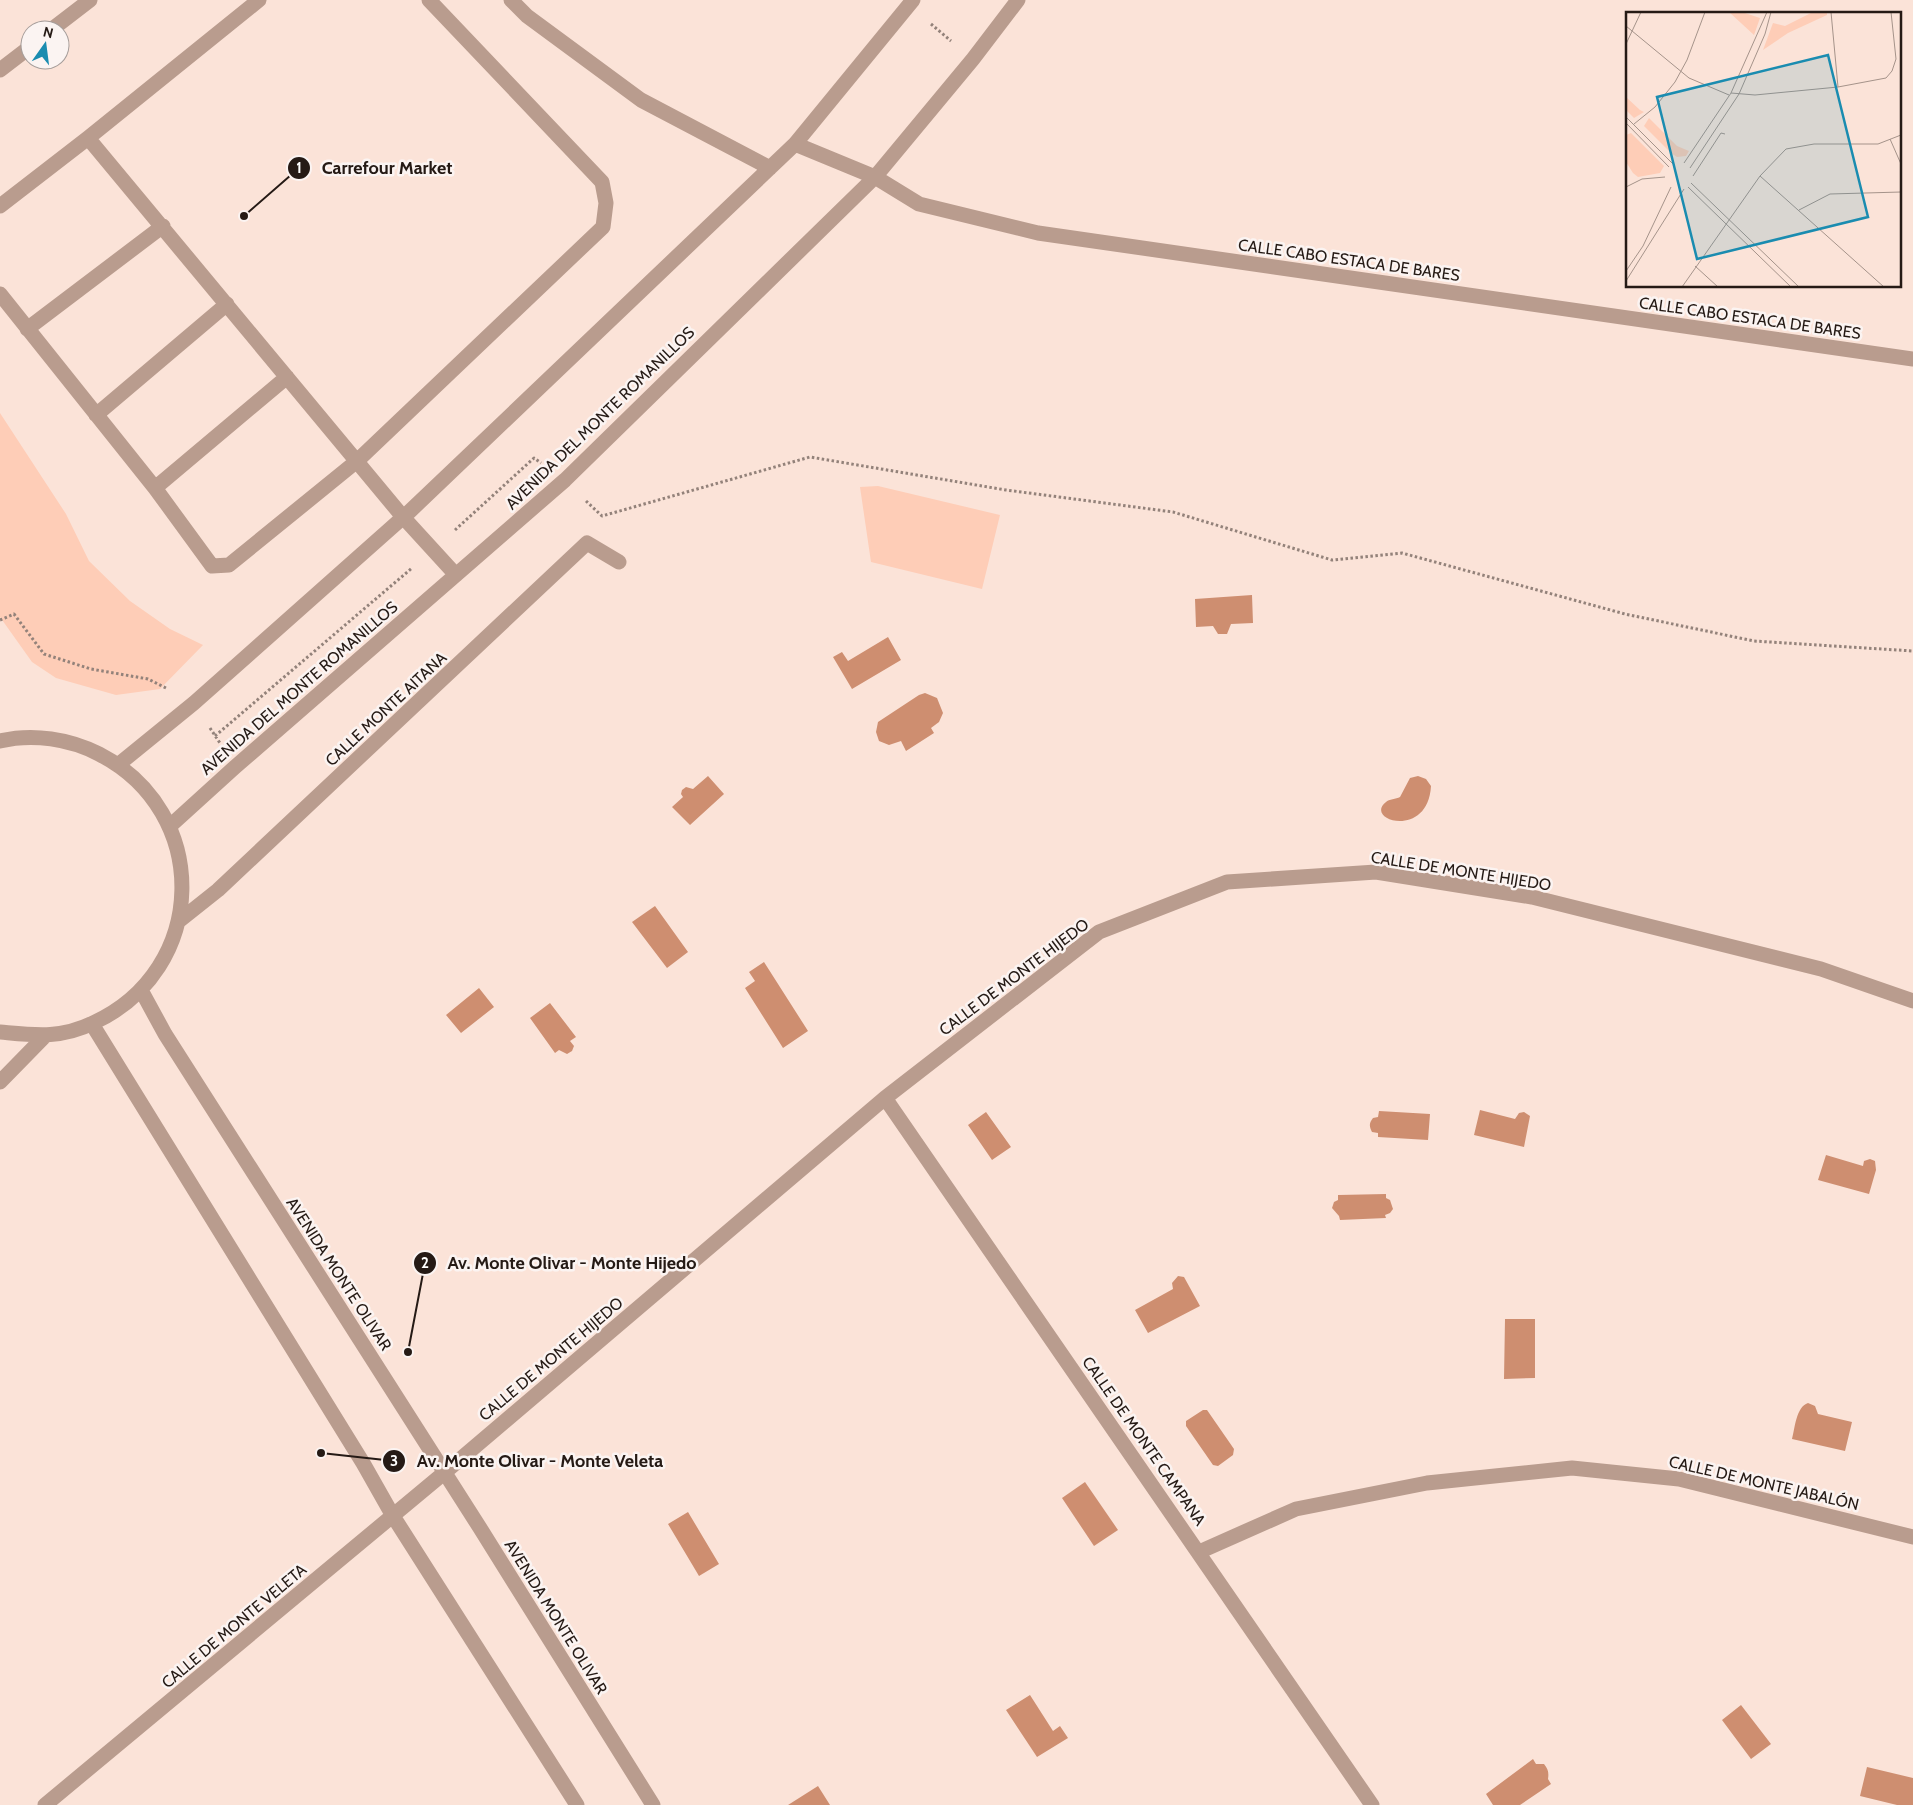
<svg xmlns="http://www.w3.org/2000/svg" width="1913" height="1805" font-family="Cabin,sans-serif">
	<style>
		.green { fill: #fecdb7 }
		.water { fill: #ce8e70 }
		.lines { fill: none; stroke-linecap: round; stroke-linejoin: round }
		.path { stroke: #93827a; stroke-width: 3; stroke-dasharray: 2.5 2.5; stroke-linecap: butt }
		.minor { stroke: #b99c8e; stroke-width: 15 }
		.labels { text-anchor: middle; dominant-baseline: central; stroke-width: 5; stroke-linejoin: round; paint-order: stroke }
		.street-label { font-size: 16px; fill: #251a15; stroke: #fbf4f2 }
		.inset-road { fill: none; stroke: #a5938a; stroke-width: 1 }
		.view { fill: #1a8cb0; fill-opacity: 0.15; stroke: #1a8cb0; stroke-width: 2.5 }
		.inset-edge { fill: none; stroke: #251a15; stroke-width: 2.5 }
		.leader { fill: none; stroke: #251a15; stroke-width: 2 }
		.callout-dot { fill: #251a15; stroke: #fbf4f2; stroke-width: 2 }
		.mark-label { font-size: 15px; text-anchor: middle; font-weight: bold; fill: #fff }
		.callout-label { font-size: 18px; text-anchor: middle; font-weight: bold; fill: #251a15; stroke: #fbf4f2; stroke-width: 5; stroke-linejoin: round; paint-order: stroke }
	</style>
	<rect width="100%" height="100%" fill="#fbe3d8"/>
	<path class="green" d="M 0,413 L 66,514 L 89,561 L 130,601 L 170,629 L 203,645 L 160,689 L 116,695 L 56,678 L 32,662 L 0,617 Z
		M 878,486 L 1000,515 L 982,589 L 871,562 L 860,487 Z"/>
	<path class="water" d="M 1252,595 L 1253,623 L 1231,624 L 1227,634 L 1218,634 L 1213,626 L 1196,627 L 1195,599 Z
		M 888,637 L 901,660 L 852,689 L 833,657 L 842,652 L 848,661 Z
		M 925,693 L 937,698 L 943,713 L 939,722 L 931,728 L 934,733 L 906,751 L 901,741 L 889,745 L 879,741 L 876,732 L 878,722 L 919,695 Z
		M 708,776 L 724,794 L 690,825 L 672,807 L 683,797 L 681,794 L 682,790 L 686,787 L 693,789 Z
		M 1418,776 L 1426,779 L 1431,786 C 1428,840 1363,820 1386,802 C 1389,799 1396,799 1400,797 L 1410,778 Z
		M 655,906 L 688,952 L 667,968 L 632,922 Z
		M 764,962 L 808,1031 L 783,1048 L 745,988 L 755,981 L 749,972 Z
		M 479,988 L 494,1007 L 461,1033 L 446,1015 Z
		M 550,1003 L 576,1037 L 570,1041 L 574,1046 L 572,1051 L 567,1054 L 559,1050 L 555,1053 L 530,1018 Z
		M 1480,1110 L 1515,1119 L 1519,1113 L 1524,1112 L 1530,1116 L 1524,1147 L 1474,1135 Z
		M 1379,1111 L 1430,1114 L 1428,1140 L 1378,1137 L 1378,1133 L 1372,1132 C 1369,1126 1369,1123 1373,1118 L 1378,1117 Z
		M 986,1112 L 1011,1147 L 992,1160 L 968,1125 Z
		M 1826,1155 L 1863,1166 L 1864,1161 L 1870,1159 L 1875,1161 L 1876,1170 L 1869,1194 L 1818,1180 Z
		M 1386,1194 L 1386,1198 L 1390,1200 L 1393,1209 L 1390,1213 L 1385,1215 L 1386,1218 L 1340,1220 L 1339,1216 L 1332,1208 L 1334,1202 L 1338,1200 L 1338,1195 Z
		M 1178,1276 L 1184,1277 L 1200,1306 L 1148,1333 L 1135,1310 L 1173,1289 L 1172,1283 Z
		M 1505,1319 L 1535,1319 L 1535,1378 L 1504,1379 Z
		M 1808,1403 L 1815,1406 L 1818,1414 L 1852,1422 L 1845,1451 L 1792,1439 C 1795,1428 1796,1407 1808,1403 Z
		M 1203,1410 L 1207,1410 L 1234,1449 L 1233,1455 L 1218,1466 L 1213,1465 L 1186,1426 L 1186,1421 Z
		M 1085,1482 L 1118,1530 L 1094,1546 L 1062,1498 Z
		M 688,1512 L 719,1564 L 699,1576 L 668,1524 Z
		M 1030,1695 L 1053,1731 L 1060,1726 L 1068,1738 L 1037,1757 L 1006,1710 Z
		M 1741,1705 L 1771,1744 L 1751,1759 L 1722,1720 Z
		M 1533,1759 L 1536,1764 L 1544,1764 C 1548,1769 1549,1772 1548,1779 L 1551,1784 L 1520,1805 L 1493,1805 L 1486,1794 Z
		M 1867,1767 L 1913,1778 L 1913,1805 L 1897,1805 L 1860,1796 Z
		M 818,1786 L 830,1805 L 788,1805 Z"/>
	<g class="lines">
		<path class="path" d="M 931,24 L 951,41
			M 586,501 L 602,516 L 810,457 L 1006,490 L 1173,512 L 1332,560 L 1402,553 L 1625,614 L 1754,641 L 1913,651
			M 455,530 L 534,458 L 541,463
			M 0,620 L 14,614 L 44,654 L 91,669 L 148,679 L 168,689
			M 210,728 L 220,743
			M 215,736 L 412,568"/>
		<path class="minor" d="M 511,0 L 527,16 L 641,100 L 770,168
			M 51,30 L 90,0
			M 0,70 L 30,47
			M 88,138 L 403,517 L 456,575
			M 795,144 L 875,177 L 919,204 L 1038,233 L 1913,359
			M 0,206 L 88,138 L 259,0
			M 0,294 L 155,488 L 212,566 L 229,565 L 357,461 L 603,227 L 606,203 L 602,182 L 429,0
			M 27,329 L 163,226
			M 96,415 L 227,304
			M 155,488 L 287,377
			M 0,741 C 33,733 70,739 99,754 C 212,812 209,970 93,1023 C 60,1039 34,1035 0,1032
			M 119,764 L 194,703 L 408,513 L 795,144 L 913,0
			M 170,826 L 235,767 L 565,480 L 875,177 L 973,59 L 1018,0
			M 179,921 L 218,890 L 587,543 L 619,562
			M 141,990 L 165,1034 L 480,1528 L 653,1805
			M 92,1024 L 363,1463 L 393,1516 L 577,1805
			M 0,1082 L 45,1036
			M 885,1098 L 1372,1805
			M 1199,1552 L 1296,1509 L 1427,1483 L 1572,1468 L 1679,1479 L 1913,1537
			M 45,1805 L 444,1473 L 885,1098 L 1099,932 L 1227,882 L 1376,872 L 1532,897 L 1821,969 L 1913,1001"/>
	</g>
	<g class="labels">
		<g class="street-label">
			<text transform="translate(1349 260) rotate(8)">CALLE CABO ESTACA DE BARES</text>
			<text transform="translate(1750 318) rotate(8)">CALLE CABO ESTACA DE BARES</text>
			<text transform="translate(600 418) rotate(-44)">AVENIDA DEL MONTE ROMANILLOS</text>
			<text transform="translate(299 688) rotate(-41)">AVENIDA DEL MONTE ROMANILLOS</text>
			<text transform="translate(386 709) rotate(-43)">CALLE MONTE AITANA</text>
			<text transform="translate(1461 871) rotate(9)">CALLE DE MONTE HIJEDO</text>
			<text transform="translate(1014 977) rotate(-37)">CALLE DE MONTE HIJEDO</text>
			<text transform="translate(339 1274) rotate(57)">AVENIDA MONTE OLIVAR</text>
			<text transform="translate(551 1359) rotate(-40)">CALLE DE MONTE HIJEDO</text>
			<text transform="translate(1144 1441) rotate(55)">CALLE DE MONTE CAMPANA</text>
			<text transform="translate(1764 1483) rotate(13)">CALLE DE MONTE JABALÓN</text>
			<text transform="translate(556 1617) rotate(58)">AVENIDA MONTE OLIVAR</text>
			<text transform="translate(234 1626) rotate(-40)">CALLE DE MONTE VELETA</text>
		</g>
	</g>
	<g transform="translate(1626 12)">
		<rect width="275" height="275" fill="#fbe3d8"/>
		<path d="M 103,0 L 116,0 L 134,6 L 128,23 ZM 187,0 L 201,0 L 201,3 L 162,21 L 137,38 L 147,11 L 159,14 ZM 0,85 L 14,98 L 18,100 L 8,106 L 0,98 ZM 23,106 L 51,134 L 63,139 L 60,144 L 51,145 L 45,141 L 18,114 ZM 5,121 L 38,154 L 34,161 L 12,165 L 7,161 L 0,150 L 0,123 Z" fill="#fecdb7"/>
		<path class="inset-road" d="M 205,0 L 212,75M 0,14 L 63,66 L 103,83M 0,32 L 15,0M 105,81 L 129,83 L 212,75 L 260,66 L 266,59 L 270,47 L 265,0M 0,105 L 47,152M 0,111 L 43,155M 8,112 L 29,95 L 49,70 L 61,48 L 79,0M 264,127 L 275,152M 58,151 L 105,81 L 141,0M 64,156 L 113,82 L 139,22 L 145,0M 67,164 L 95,121 L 99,122M 134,164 L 258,275M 65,171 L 173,275M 0,175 L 16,167 L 39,165M 62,175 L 165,275M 173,198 L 204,182 L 275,180M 69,254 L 92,275M 0,259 L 17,234 L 45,175M 0,269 L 58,177M 56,275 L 134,164 L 160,137 L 188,132 L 252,132 L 275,123"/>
		<path class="view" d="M 202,43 L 242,205 L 71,247 L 31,85 Z"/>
		<rect width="275" height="275" class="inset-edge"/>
	</g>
	<path class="leader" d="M244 216L299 168M408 1352L425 1263M321 1453L394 1461"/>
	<g class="callout-dot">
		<circle cx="244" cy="216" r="5"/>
		<circle cx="408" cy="1352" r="5"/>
		<circle cx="321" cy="1453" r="5"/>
		<circle cx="299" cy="168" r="12"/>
		<circle cx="425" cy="1263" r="12"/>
		<circle cx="394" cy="1461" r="12"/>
	</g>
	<g class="mark-label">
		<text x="299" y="173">1</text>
		<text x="425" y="1268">2</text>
		<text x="394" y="1466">3</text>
	</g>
	<g class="callout-label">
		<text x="387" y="174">Carrefour Market</text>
		<text x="572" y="1269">Av. Monte Olivar - Monte Hijedo</text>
		<text x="540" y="1467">Av. Monte Olivar - Monte Veleta</text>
	</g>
	<g transform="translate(45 45) rotate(14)"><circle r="24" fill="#fbf4f2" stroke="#a59d9a"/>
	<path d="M0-4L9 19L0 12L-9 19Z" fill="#1a8cb0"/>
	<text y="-8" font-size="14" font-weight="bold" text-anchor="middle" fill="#251a15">N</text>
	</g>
</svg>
